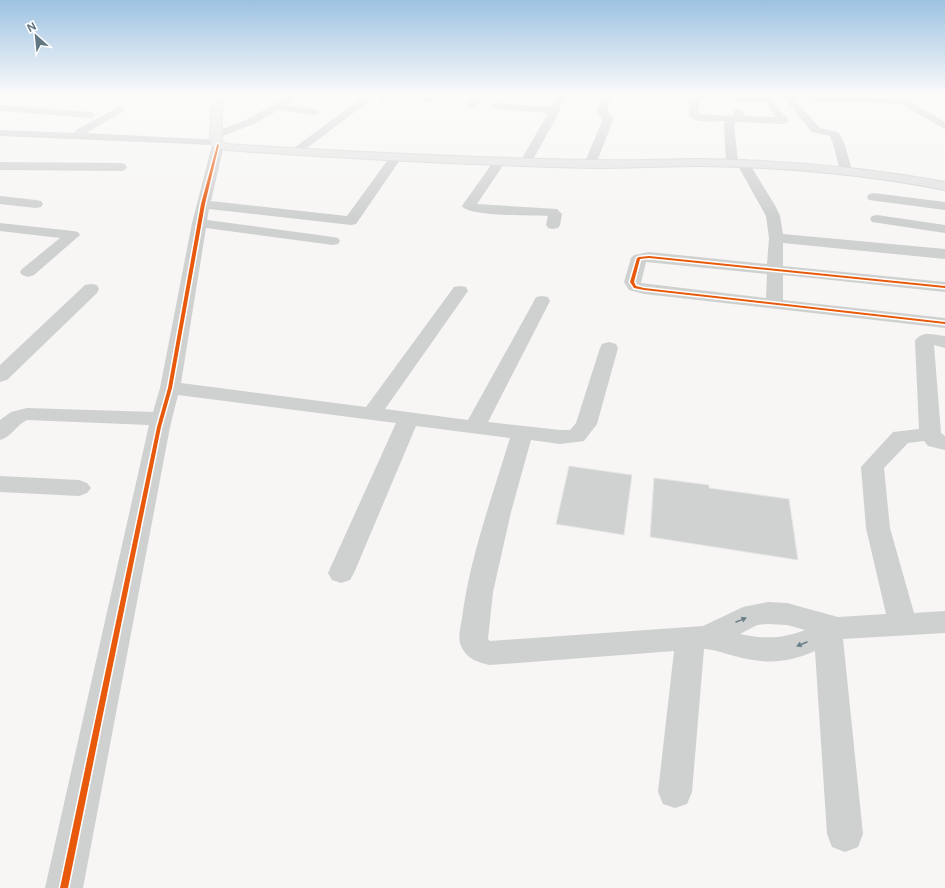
<svg xmlns="http://www.w3.org/2000/svg" width="945" height="888" font-family="'Public Sans',sans-serif">
	<style>
		.building { fill: #d0d2d2; stroke: #e6e6e5 }
		.lines { fill: none; stroke-linecap: round; stroke-linejoin: round }
		.major-casing { stroke: #d4d4d4; stroke-width: 2 }
		.minor { fill: #cfd0d0; fill-rule: evenodd }
		.major { fill: #e2e2e2; fill-rule: evenodd }
		.cycleway-casing { stroke: #fff; stroke-width: 3 }
		.cycleway { fill: #e8590c; fill-rule: evenodd }
		.oneway { fill: #6b7f8a }
	</style>
	<rect width="100%" height="100%" fill="#f7f6f5"/>
	<path class="building" d="M 569,466 L 632,475 L 624,535 L 556,524 Z
		M 654,478 L 709,485 L 709,488 L 789,499 L 798,560 L 650,537 Z"/>
	<g class="lines">
		<g class="major-casing">
			<path id="major" d="M 212,95 L 222,95 L 222,142 L 226,144 C 349,152 472,158 595,160 C 630,161 665,159 700,159 C 782,160 864,167 945,182 L 945,190 C 864,174 782,167 700,166 C 665,166 630,168 595,168 C 472,165 349,159 226,150 L 214,147 L 210,142 Z"/>
		</g>
		<path class="minor" d="M 66,95 L 79,95 L 68,101 L 62,101 L 60,99 Z
			M 291,95 L 303,95 L 287,105 L 315,109 L 320,112 L 315,115 L 279,110 L 254,124 L 220,137 L 212,137 L 210,135 L 212,133 L 246,120 Z
			M 383,95 L 394,95 L 387,101 L 384,102 L 379,99 Z
			M 427,95 L 438,95 L 432,101 L 429,102 L 424,99 Z
			M 474,95 L 484,95 L 475,107 L 467,107 L 466,105 Z
			M 556,95 L 566,95 L 555,120 L 530,165 L 522,165 L 520,162 L 548,113 L 496,109 L 491,106 L 496,103 L 551,107 Z
			M 602,95 L 610,95 L 611,97 L 607,111 L 614,118 L 596,164 L 594,167 L 586,167 L 584,164 L 603,119 L 597,112 Z
			M 690,95 L 744,95 L 769,97 L 789,121 L 784,124 L 739,122 L 734,124 L 738,162 L 743,159 L 747,160 L 749,163 L 776,207 L 780,216 L 783,234 L 945,249 L 945,259 L 783,243 L 783,266 L 945,282 L 945,292 L 783,275 L 783,300 L 945,318 L 945,328 L 644,294 L 629,290 L 624,282 L 631,258 L 634,255 L 649,252 L 767,264 L 769,238 L 766,216 L 737,164 L 732,167 L 728,166 L 726,163 L 724,124 L 725,121 C 715,121 696,124 689,116 L 689,97 ZM 699,99 L 764,102 L 776,117 L 744,116 L 742,110 L 734,110 L 733,116 L 699,114 ZM 646,262 L 767,274 L 766,298 L 641,283 Z
			M 775,95 L 889,98 L 887,95 L 899,95 L 945,122 L 945,129 L 900,104 L 795,100 L 820,128 L 838,132 C 846,143 848,157 852,171 L 850,174 L 842,174 L 840,171 L 833,144 L 830,136 L 812,132 L 786,101 Z
			M 365,97 L 368,98 L 370,100 L 368,102 L 299,154 L 291,154 L 289,152 L 291,150 L 362,98 Z
			M 0,105 L 91,112 L 96,115 L 91,118 L 0,111 Z
			M 120,106 L 125,109 L 124,111 L 86,133 L 220,140 L 224,145 L 211,201 L 347,216 L 392,154 L 400,154 L 402,157 L 356,224 L 351,225 L 209,209 L 207,220 L 333,237 L 338,238 L 340,241 L 338,244 L 333,245 L 206,228 L 181,383 L 366,407 L 454,287 L 460,286 L 466,287 L 468,291 L 385,409 L 468,420 L 534,301 L 536,297 L 542,296 L 548,297 L 550,301 L 488,422 L 560,430 L 570,430 L 576,423 L 600,348 L 602,344 L 609,342 L 616,344 L 618,348 L 597,424 L 584,441 L 560,444 L 531,440 L 511,512 L 493,592 L 488,639 L 490,641 L 703,626 L 743,607 L 768,602 L 787,603 L 838,617 L 886,614 L 866,528 L 861,467 L 893,432 L 919,429 L 915,341 C 922,330 934,335 945,336 L 945,348 L 934,345 L 941,433 L 945,436 L 945,450 L 928,446 L 924,441 L 908,443 L 884,468 L 890,528 L 914,613 L 945,611 L 945,633 L 843,639 L 863,834 L 858,847 L 845,852 L 832,847 L 827,834 L 815,651 C 785,664 765,664 734,656 C 724,653 713,649 704,649 L 692,792 L 687,804 L 675,808 L 663,804 L 658,792 L 674,651 L 490,665 C 476,662 465,658 460,643 C 458,635 461,626 462,618 C 470,557 492,497 510,438 L 416,426 L 354,573 L 350,580 L 341,583 L 332,580 L 328,573 L 396,423 L 178,395 L 170,427 L 83,888 L 45,888 L 149,425 L 27,420 C 16,425 12,437 0,440 L 0,420 L 11,412 L 27,408 L 153,412 L 160,388 L 192,223 L 212,145 L 0,136 L 0,130 L 75,133 L 76,130 ZM 768,624 L 787,625 L 805,630 C 783,639 763,639 740,634 L 757,625 Z
			M 500,157 L 504,158 L 506,161 L 477,204 L 557,209 L 562,214 L 560,225 L 558,228 L 553,229 L 548,228 L 546,225 L 548,216 C 533,215 469,217 462,206 L 464,203 L 496,158 Z
			M 0,162 L 121,163 L 125,164 L 127,167 L 125,170 L 121,171 L 0,170 Z
			M 874,193 L 945,202 L 945,210 L 869,200 L 867,197 L 869,194 Z
			M 0,196 L 36,200 L 41,201 L 43,204 L 41,207 L 36,208 L 0,204 Z
			M 877,215 L 945,225 L 945,233 L 872,222 L 870,219 L 872,216 Z
			M 0,223 L 73,231 L 78,232 L 80,235 L 34,275 L 28,277 L 22,275 L 20,272 L 22,269 L 60,238 L 0,231 Z
			M 91,284 L 97,285 L 99,289 L 97,293 L 7,380 L 0,382 L 0,365 L 85,285 Z
			M 0,476 L 79,480 L 87,483 L 91,488 L 87,493 L 79,496 L 0,492 Z"/>
		<use href="#major" class="major"/>
		<g class="cycleway-casing">
			<path id="cycleway" d="M 218,144 L 219,145 L 205,204 L 172,388 L 161,427 L 68,888 L 60,888 L 157,427 L 168,388 L 201,204 L 217,145 Z
				M 649,256 L 945,286 L 945,288 L 649,258 L 640,259 L 634,282 L 636,286 L 644,288 L 945,322 L 945,324 L 644,290 L 634,288 L 630,282 L 637,258 L 639,257 Z"/>
		</g>
		<use href="#cycleway" class="cycleway"/>
	</g>
	<defs><path id="oneway-solid" d="M-6-.8H1V-3.2L6.5 0L1 3.2V.8H-6Z"/></defs>
	<g class="oneway">
		<use href="#oneway-solid" transform="translate(741 620) rotate(-22)"/>
		<use href="#oneway-solid" transform="translate(802 644) rotate(157)"/>
	</g>
	<linearGradient id="sky" x2="0" y2="1"><stop stop-color="#9dc2e2"/><stop offset="0.43" stop-color="#fbfbfa"/><stop offset="1" stop-color="#fbfbfa" stop-opacity="0"/></linearGradient>
	<rect width="945" height="219" fill="url(#sky)"/>
	<g transform="translate(36 36) rotate(333)" stroke="#ffffff" stroke-width="3" paint-order="stroke">
	<path d="M0-3L7 15L0 10L-7 15Z" fill="#607682"/>
	<text y="-6" font-size="11" font-weight="bold" text-anchor="middle" fill="#607682">N</text>
	</g>
</svg>
